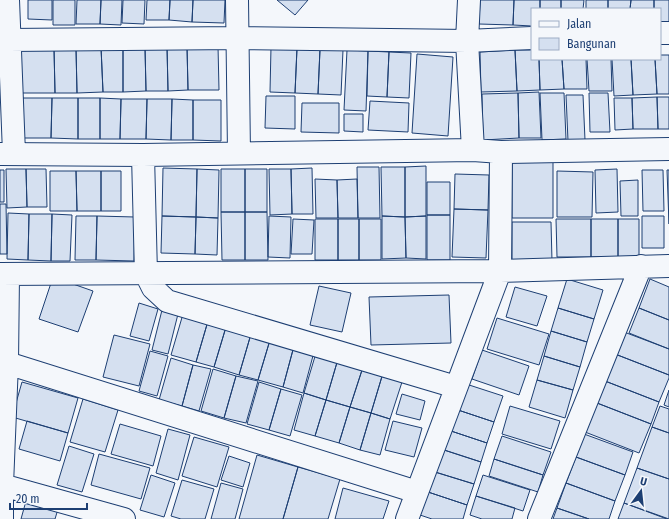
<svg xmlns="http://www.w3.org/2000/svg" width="669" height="519" font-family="'Fira Sans Condensed',sans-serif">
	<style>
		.building { fill: #d5e0f0; stroke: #1d3f73 }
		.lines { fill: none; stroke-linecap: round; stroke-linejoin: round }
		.minor-casing { stroke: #1d3f73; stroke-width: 24 }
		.minor { stroke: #f4f7fb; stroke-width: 22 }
	</style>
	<rect width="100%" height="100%" fill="#f4f7fb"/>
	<path class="building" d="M 28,0 L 52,0 L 52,20 L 28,19 Z
		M 53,0 L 75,0 L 75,25 L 53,25 Z
		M 77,0 L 101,0 L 100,24 L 76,24 Z
		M 101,0 L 122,0 L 121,25 L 100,24 Z
		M 123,0 L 145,0 L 144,24 L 122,23 Z
		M 147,0 L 170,0 L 169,20 L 146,20 Z
		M 170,0 L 193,0 L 192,22 L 169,20 Z
		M 193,0 L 225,0 L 224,23 L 192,22 Z
		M 277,0 L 308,0 L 295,15 Z
		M 480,0 L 514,0 L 513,25 L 479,24 Z
		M 514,0 L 540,0 L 540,9 L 532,9 L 532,26 L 513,25 Z
		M 540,0 L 561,0 L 561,9 L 540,9 Z
		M 561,0 L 584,0 L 583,9 L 561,9 Z
		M 586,0 L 608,0 L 608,9 L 586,9 Z
		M 608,0 L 631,0 L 630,9 L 608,9 Z
		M 631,0 L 654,0 L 654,9 L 630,9 Z
		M 654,0 L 669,0 L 669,22 L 660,22 L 660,9 L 654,9 Z
		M 167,46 L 187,46 L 188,90 L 168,91 Z
		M 167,46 L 168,91 L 146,91 L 145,47 Z
		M 187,46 L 218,46 L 219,90 L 188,90 Z
		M 101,47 L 123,47 L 123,92 L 103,92 Z
		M 101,47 L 103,92 L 77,93 L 76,48 Z
		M 123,47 L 145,47 L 146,91 L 123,92 Z
		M 271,47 L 297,48 L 295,93 L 270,92 Z
		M 54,48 L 76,48 L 77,93 L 55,93 Z
		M 54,48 L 55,93 L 21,93 L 20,49 Z
		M 297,48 L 320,49 L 318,94 L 295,93 Z
		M 320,49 L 343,50 L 341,95 L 318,94 Z
		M 347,50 L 368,51 L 366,111 L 344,110 Z
		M 515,50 L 517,91 L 481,92 L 480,52 Z
		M 515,50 L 532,50 L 532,59 L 539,59 L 540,90 L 517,91 Z
		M 368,51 L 389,52 L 387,97 L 367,96 Z
		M 389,52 L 411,53 L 409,98 L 387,97 Z
		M 417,54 L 453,57 L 448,136 L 412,133 Z
		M 660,55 L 669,55 L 669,94 L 657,94 L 655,59 L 660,59 Z
		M 539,59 L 562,59 L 564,89 L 540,90 Z
		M 562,59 L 586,59 L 587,89 L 564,89 Z
		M 587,59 L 611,59 L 612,91 L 589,91 Z
		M 612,59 L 631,59 L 633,95 L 614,96 Z
		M 631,59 L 655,59 L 657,94 L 633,95 Z
		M 539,92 L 541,138 L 519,138 L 518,93 Z
		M 518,93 L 519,138 L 483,140 L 482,94 Z
		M 540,93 L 564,93 L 566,139 L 542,140 Z
		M 589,93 L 608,93 L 610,132 L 590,132 Z
		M 566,95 L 583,95 L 585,140 L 568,141 Z
		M 266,96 L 295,96 L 295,129 L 265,128 Z
		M 657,97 L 669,97 L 669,129 L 658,129 Z
		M 657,97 L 658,129 L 633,129 L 632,98 Z
		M 20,98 L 52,98 L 51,138 L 20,138 Z
		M 52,98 L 78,98 L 78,139 L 51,138 Z
		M 78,98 L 100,98 L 100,139 L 78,139 Z
		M 100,98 L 121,99 L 120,139 L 100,139 Z
		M 614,98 L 632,98 L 633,129 L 615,130 Z
		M 121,99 L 147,99 L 146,139 L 120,139 Z
		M 147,99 L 172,99 L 171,140 L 146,139 Z
		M 172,99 L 193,100 L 193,140 L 171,140 Z
		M 193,100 L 221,100 L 221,141 L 193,140 Z
		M 370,101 L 409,103 L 408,132 L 368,130 Z
		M 302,103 L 339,103 L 339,133 L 301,132 Z
		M 344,114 L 363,114 L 363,132 L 344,131 Z
		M 512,161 L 553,161 L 553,218 L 512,218 Z
		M 426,166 L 426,216 L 405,217 L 405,167 Z
		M 357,167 L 379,167 L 380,218 L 358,218 Z
		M 381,167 L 405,167 L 405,217 L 382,216 Z
		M 163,168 L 197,169 L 196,217 L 162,216 Z
		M 312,168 L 313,214 L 292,214 L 291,169 Z
		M 6,169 L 26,169 L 27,207 L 7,208 Z
		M 26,169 L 46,169 L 47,207 L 27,207 Z
		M 197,169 L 219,170 L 218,218 L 196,217 Z
		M 221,169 L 245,169 L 245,212 L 221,212 Z
		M 245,169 L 267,169 L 267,212 L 245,212 Z
		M 269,169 L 291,169 L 292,214 L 270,215 Z
		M 617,169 L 618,212 L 596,213 L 595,170 Z
		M 0,170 L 4,170 L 4,202 L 0,202 Z
		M 642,170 L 663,170 L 664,211 L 643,211 Z
		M 667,170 L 669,170 L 669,224 Z
		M 50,171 L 76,171 L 77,211 L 50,211 Z
		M 76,171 L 101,171 L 101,211 L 77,211 Z
		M 101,171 L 121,171 L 121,211 L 101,211 Z
		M 557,171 L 593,172 L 592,217 L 557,217 Z
		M 455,174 L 489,175 L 488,210 L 454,209 Z
		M 315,179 L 337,180 L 338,218 L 316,218 Z
		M 357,179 L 358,218 L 338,218 L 337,180 Z
		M 638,180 L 638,216 L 621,216 L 620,181 Z
		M 427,182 L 450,182 L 450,215 L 427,215 Z
		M 0,204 L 6,204 L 7,254 L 0,254 Z
		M 454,209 L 488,210 L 486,258 L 452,257 Z
		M 221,212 L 245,212 L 245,260 L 222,260 Z
		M 245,212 L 267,212 L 268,260 L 245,260 Z
		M 8,213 L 29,214 L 28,260 L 7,259 Z
		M 29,214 L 52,214 L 51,261 L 28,260 Z
		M 52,214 L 72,215 L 70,261 L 51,261 Z
		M 427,215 L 450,215 L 450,260 L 427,260 Z
		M 76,216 L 97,216 L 96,260 L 75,260 Z
		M 97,216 L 135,217 L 134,261 L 96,260 Z
		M 162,216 L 196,217 L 195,254 L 161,253 Z
		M 269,216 L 291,217 L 290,258 L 268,257 Z
		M 382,216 L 405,217 L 406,258 L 382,259 Z
		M 426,216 L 426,259 L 406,258 L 405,217 Z
		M 642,216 L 664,216 L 664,248 L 642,248 Z
		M 196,217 L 218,218 L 217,255 L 195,254 Z
		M 293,219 L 314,220 L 312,254 L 291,254 Z
		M 315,219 L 338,219 L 338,260 L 315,260 Z
		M 338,219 L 359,219 L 359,260 L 338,260 Z
		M 359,219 L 381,219 L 381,260 L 359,260 Z
		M 556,219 L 591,219 L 591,257 L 557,257 Z
		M 591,219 L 618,219 L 618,257 L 591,257 Z
		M 618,219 L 639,219 L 639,257 L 618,257 Z
		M 512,222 L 551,222 L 552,261 L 512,261 Z
		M 53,277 L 93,291 L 78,332 L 39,319 Z
		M 567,279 L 603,290 L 594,319 L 558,308 Z
		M 650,279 L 669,287 L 669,320 L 639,308 Z
		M 319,286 L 351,293 L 342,332 L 310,325 Z
		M 515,287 L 547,296 L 537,326 L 506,317 Z
		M 449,295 L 451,343 L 371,345 L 369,297 Z
		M 139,303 L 158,309 L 149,341 L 130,336 Z
		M 558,308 L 594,319 L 587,342 L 551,331 Z
		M 639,308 L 669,320 L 669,349 L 629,333 Z
		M 162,310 L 178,314 L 168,354 L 152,350 Z
		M 183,314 L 208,321 L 196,362 L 171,355 Z
		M 497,318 L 549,334 L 539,365 L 487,349 Z
		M 208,321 L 226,327 L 214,367 L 196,362 Z
		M 226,327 L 251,334 L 239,375 L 214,367 Z
		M 551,331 L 587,342 L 580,367 L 544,356 Z
		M 624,332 L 669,349 L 669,375 L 615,354 Z
		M 251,334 L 270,340 L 258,380 L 239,375 Z
		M 114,335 L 150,344 L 139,386 L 103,377 Z
		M 270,340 L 294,346 L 283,387 L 258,380 Z
		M 294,346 L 314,352 L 303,393 L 283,387 Z
		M 482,350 L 529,366 L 519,395 L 472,379 Z
		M 150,351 L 168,356 L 157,396 L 139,391 Z
		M 316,353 L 338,359 L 326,400 L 304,393 Z
		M 615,354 L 669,375 L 669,378 L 659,402 L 605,381 Z
		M 544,356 L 580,367 L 573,390 L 537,380 Z
		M 171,358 L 193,365 L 182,406 L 159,400 Z
		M 338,359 L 363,367 L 350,407 L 326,400 Z
		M 193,365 L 211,369 L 199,411 L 182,406 Z
		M 363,367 L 383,373 L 371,413 L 350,407 Z
		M 213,369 L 236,376 L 224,418 L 201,411 Z
		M 383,373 L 403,379 L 390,419 L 371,413 Z
		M 236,376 L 258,381 L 246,423 L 224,418 Z
		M 537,380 L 573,390 L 565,418 L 529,407 Z
		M 605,381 L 659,402 L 651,424 L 597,403 Z
		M 22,382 L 78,398 L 68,433 L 12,417 Z
		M 259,382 L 281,389 L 269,430 L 247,424 Z
		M 463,383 L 503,396 L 494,422 L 455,409 Z
		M 281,389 L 302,395 L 290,436 L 269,430 Z
		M 669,390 L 669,407 L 664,405 Z
		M 304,393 L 326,400 L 315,436 L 294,430 Z
		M 402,394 L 425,401 L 420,420 L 396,414 Z
		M 83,399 L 118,410 L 105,452 L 70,442 Z
		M 326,400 L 350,407 L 339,443 L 315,436 Z
		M 597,403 L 651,424 L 639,453 L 585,432 Z
		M 510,406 L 560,421 L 551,449 L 502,434 Z
		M 660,406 L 669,409 L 669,433 L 652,427 Z
		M 350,407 L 371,413 L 360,450 L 339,443 Z
		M 455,409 L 494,422 L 487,443 L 448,430 Z
		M 371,413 L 390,419 L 380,455 L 360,450 Z
		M 27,421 L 68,433 L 60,461 L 19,449 Z
		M 393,421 L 422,428 L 414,457 L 385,450 Z
		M 120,424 L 161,436 L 153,466 L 111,454 Z
		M 652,427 L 669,433 L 669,479 L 637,468 Z
		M 168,429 L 190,435 L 178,480 L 156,473 Z
		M 448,430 L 487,443 L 481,462 L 441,449 Z
		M 584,434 L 633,452 L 625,475 L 576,457 Z
		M 502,436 L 551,452 L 543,475 L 494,459 Z
		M 194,437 L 229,447 L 217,487 L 182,476 Z
		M 69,446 L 94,454 L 82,492 L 57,485 Z
		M 441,449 L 481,462 L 474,484 L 435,472 Z
		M 99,454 L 150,468 L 141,499 L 91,485 Z
		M 257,455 L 298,467 L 283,519 L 239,519 Z
		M 229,456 L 250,463 L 243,487 L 221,480 Z
		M 576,457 L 625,475 L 615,501 L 566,483 Z
		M 494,459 L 543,475 L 538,492 L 489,476 Z
		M 298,467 L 340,479 L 328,519 L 283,519 Z
		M 637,468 L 669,479 L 669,519 L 624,503 Z
		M 435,472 L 474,484 L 467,505 L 428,492 Z
		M 151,475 L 175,483 L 164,517 L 140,510 Z
		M 483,475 L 530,490 L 523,511 L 476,496 Z
		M 182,480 L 214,489 L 205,519 L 181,519 L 171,516 Z
		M 221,483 L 243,489 L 235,519 L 211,519 Z
		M 566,483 L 615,501 L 609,519 L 589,519 L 557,508 Z
		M 343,488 L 389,501 L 383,519 L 335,519 Z
		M 428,492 L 467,505 L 463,519 L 432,519 L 420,515 Z
		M 476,496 L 515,508 L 512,519 L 482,519 L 470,515 Z
		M 26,501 L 58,509 L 55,519 L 21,519 Z
		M 624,503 L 667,519 L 618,519 Z
		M 557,508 L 589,519 L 553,519 Z"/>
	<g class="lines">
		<g class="minor-casing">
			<path id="minor" d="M 8,0 L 14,153
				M 237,0 L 239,153
				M 469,0 L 467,41 L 473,150
				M 660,33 L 669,33
				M 9,40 L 237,38 L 467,41 L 532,38
				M 0,154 L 143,155 L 473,150 L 501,152 L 669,149
				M 143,155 L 146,274 L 153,288 L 167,301 L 456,387
				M 0,274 L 500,271 L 669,266
				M 7,363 L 417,492
				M 2,485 L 124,519
				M 2,519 L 2,485 L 7,363 L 8,275
				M 407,519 L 500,271 L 501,152
				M 539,519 L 641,266"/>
		</g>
		<use href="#minor" class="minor"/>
	</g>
	<rect x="531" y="8" width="130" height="52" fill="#f4f7fb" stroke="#9eadc5"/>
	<rect x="539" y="21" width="20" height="6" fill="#f4f7fb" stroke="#9eadc5"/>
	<text x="567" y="28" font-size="12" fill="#1d3f73">Jalan</text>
	<rect x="539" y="38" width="20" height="12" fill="#d5e0f0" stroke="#9eadc5"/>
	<text x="567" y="48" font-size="12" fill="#1d3f73">Bangunan</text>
	<g transform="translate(641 491) rotate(15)" stroke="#f4f7fb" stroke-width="3" paint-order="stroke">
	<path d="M0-3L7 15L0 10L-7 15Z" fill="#1d3f73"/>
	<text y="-6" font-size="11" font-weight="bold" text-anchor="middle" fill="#1d3f73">U</text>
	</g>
	<path d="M10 503v6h77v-6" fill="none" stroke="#1d3f73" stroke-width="2"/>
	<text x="16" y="503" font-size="12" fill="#1d3f73" stroke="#f4f7fb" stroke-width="3" paint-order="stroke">20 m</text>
</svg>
